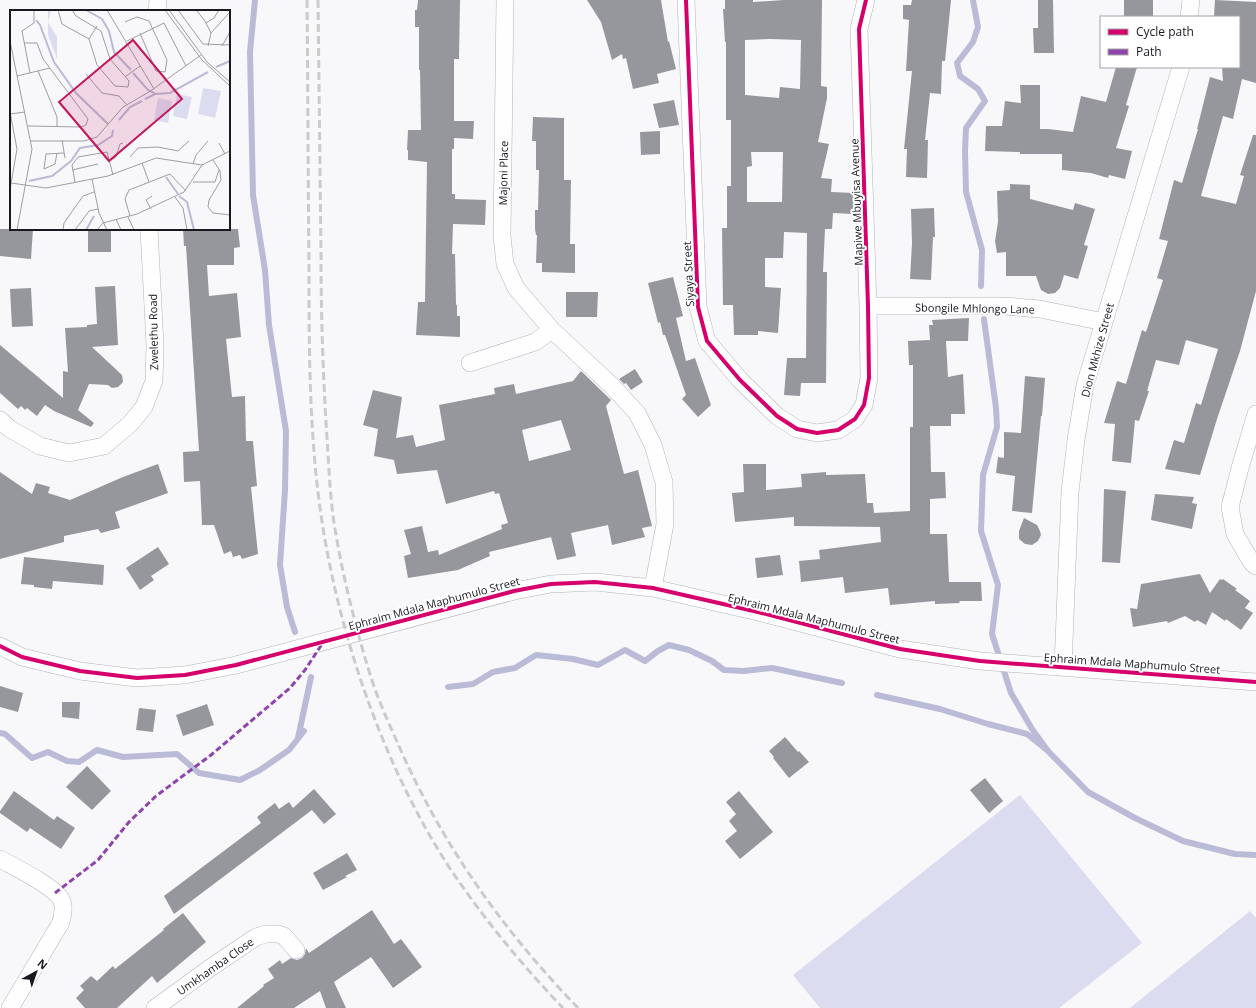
<svg xmlns="http://www.w3.org/2000/svg" width="1256" height="1008" font-family="'Open Sans',sans-serif">
	<style>
		.grass { fill: #dcdcf1 }
		.lines { fill: none; stroke-linecap: round; stroke-linejoin: round }
		.stream { stroke: #bbbbd7; stroke-width: 6 }
		.building { fill: #96979c; fill-rule: evenodd }
		.street-casing { stroke: #b2b3b8; stroke-width: 18 }
		.street { stroke: #fefefe; stroke-width: 17 }
		.rail { stroke: #cbcbcc; stroke-width: 3; stroke-dasharray: 8 4; stroke-linecap: butt }
		.quiet { stroke: #8e44ad; stroke-width: 3; stroke-dasharray: 6 3; stroke-linecap: butt }
		.cycleway-casing { stroke: #fff; stroke-width: 6 }
		.cycleway { stroke: #d6006c; stroke-width: 4 }
		.labels { text-anchor: middle; dominant-baseline: central; stroke-width: 4; stroke-linejoin: round; paint-order: stroke }
		.street-label { font-size: 11px; fill: #181820; stroke: #fff }
		.inset-river { fill: none; stroke: #bbbbd7; stroke-width: 2 }
		.inset-road { fill: none; stroke: #9e9ea3; stroke-width: 1 }
		.view { fill: #c2185b; fill-opacity: 0.15; stroke: #c2185b; stroke-width: 2 }
		.inset-edge { fill: none; stroke: #181820; stroke-width: 2 }
	</style>
	<rect width="100%" height="100%" fill="#f8f8fb"/>
	<path class="grass" d="M 1020,795 L 1142,943 L 1059,1008 L 820,1008 L 793,975 Z
		M 1250,911 L 1256,918 L 1256,1008 L 1130,1008 Z"/>
	<g class="lines">
		<path class="stream" d="M 255,0 L 250,52 L 253,195 L 265,270 L 269,325 L 286,431 L 285,490 L 280,565 L 287,607 L 295,632
			M 973,0 L 978,27 L 973,42 L 957,63 L 960,76 L 978,89 L 985,101 L 966,128 L 965,151 L 966,192 L 982,250 L 981,286
			M 984,319 L 996,408 L 997,427 L 983,475 L 981,531 L 998,585 L 992,634 L 1011,693 L 1032,729 L 1048,751
			M 448,687 L 473,684 L 493,672 L 515,668 L 536,655 L 573,659 L 598,665 L 625,650 L 645,661 L 658,651 L 669,645 L 689,650 L 712,661 L 724,670 L 744,671 L 772,668 L 842,683
			M 877,695 L 940,709 L 988,724 L 1027,734 L 1048,751 L 1088,792 L 1135,818 L 1183,841 L 1235,854 L 1256,855
			M 0,733 L 5,734 L 32,758 L 48,752 L 67,761 L 79,762 L 97,750 L 123,757 L 177,754 L 199,773 L 240,780 L 260,770 L 289,750 L 304,731
			M 298,738 L 311,677"/>
	</g>
	<path class="building" d="M 418,0 L 460,0 L 459,59 L 454,59 L 454,121 L 474,121 L 473,139 L 454,138 L 454,149 L 452,149 L 452,194 L 455,194 L 455,199 L 486,200 L 485,225 L 453,224 L 452,254 L 455,254 L 456,305 L 457,305 L 457,316 L 460,316 L 460,337 L 416,335 L 418,302 L 425,302 L 427,162 L 408,160 L 408,150 L 407,150 L 408,130 L 421,130 L 420,70 L 419,70 L 419,27 L 415,27 L 415,10 L 417,10 Z
		M 587,0 L 661,0 L 668,42 L 669,41 L 676,69 L 657,74 L 659,83 L 633,89 L 626,58 L 623,59 L 622,54 L 612,60 L 601,22 Z
		M 725,0 L 753,0 L 753,2 L 784,0 L 822,0 L 821,86 L 827,87 L 827,98 L 818,142 L 829,144 L 821,178 L 832,179 L 831,192 L 854,193 L 853,214 L 833,213 L 832,229 L 825,229 L 823,272 L 827,272 L 826,383 L 801,383 L 800,396 L 784,395 L 787,358 L 806,358 L 807,233 L 784,232 L 783,258 L 765,258 L 765,287 L 781,288 L 778,333 L 758,331 L 758,335 L 734,335 L 733,305 L 723,305 L 722,228 L 727,228 L 727,186 L 731,186 L 731,120 L 726,120 L 726,42 L 725,42 L 723,9 L 725,9 ZM 770,39 L 801,40 L 800,89 L 780,87 L 779,98 L 746,95 L 745,95 L 745,40 ZM 751,152 L 783,152 L 782,202 L 747,202 L 747,167 L 752,166 Z
		M 912,0 L 951,0 L 945,61 L 942,61 L 941,94 L 930,93 L 925,140 L 928,140 L 927,178 L 906,177 L 907,149 L 904,149 L 912,71 L 906,71 L 909,20 L 903,19 L 903,5 L 911,5 Z
		M 1038,0 L 1053,0 L 1054,53 L 1034,53 L 1033,28 L 1038,28 Z
		M 1124,0 L 1153,0 L 1153,17 L 1124,17 Z
		M 1215,0 L 1256,2 L 1256,83 L 1242,79 L 1233,119 L 1223,116 L 1201,196 L 1236,204 L 1244,176 L 1240,175 L 1253,135 L 1256,135 L 1256,291 L 1240,351 L 1217,419 L 1200,475 L 1165,469 L 1174,440 L 1184,443 L 1196,403 L 1201,405 L 1218,349 L 1186,340 L 1179,365 L 1156,360 L 1147,391 L 1149,391 L 1139,421 L 1135,420 L 1131,463 L 1112,461 L 1115,424 L 1104,423 L 1117,381 L 1126,384 L 1142,330 L 1146,332 L 1163,280 L 1157,278 L 1168,241 L 1159,239 L 1174,180 L 1182,183 L 1188,163 L 1198,129 L 1197,129 L 1210,77 L 1223,81 L 1222,67 L 1239,67 L 1239,17 L 1214,17 Z
		M 1116,67 L 1137,67 L 1126,105 L 1129,106 L 1116,148 L 1132,151 L 1125,179 L 1109,175 L 1108,178 L 1091,173 L 1062,170 L 1062,154 L 1020,154 L 1020,152 L 985,151 L 986,126 L 1002,126 L 1005,101 L 1021,103 L 1020,85 L 1040,85 L 1040,129 L 1048,129 L 1073,132 L 1081,96 L 1106,102 Z
		M 674,100 L 679,125 L 659,128 L 653,104 Z
		M 533,117 L 564,118 L 564,180 L 571,180 L 570,244 L 575,244 L 575,273 L 542,272 L 542,263 L 536,263 L 537,235 L 536,235 L 535,229 L 535,210 L 538,210 L 539,170 L 536,170 L 536,141 L 532,141 Z
		M 660,131 L 660,154 L 641,155 L 640,132 Z
		M 1010,184 L 1030,185 L 1030,199 L 1073,210 L 1075,203 L 1095,209 L 1084,245 L 1088,246 L 1078,279 L 1064,275 L 1060,288 L 1055,293 L 1048,294 L 1041,290 L 1036,276 L 1006,276 L 1006,252 L 997,253 L 995,241 L 998,222 L 997,191 L 1010,190 Z
		M 934,208 L 935,237 L 933,237 L 931,280 L 910,279 L 912,243 L 911,209 Z
		M 0,229 L 33,229 L 31,259 L 0,256 Z
		M 88,229 L 111,229 L 111,252 L 88,252 Z
		M 183,229 L 238,229 L 240,247 L 234,248 L 234,265 L 207,265 L 209,296 L 237,293 L 241,337 L 226,339 L 232,397 L 245,396 L 246,441 L 253,441 L 257,486 L 251,487 L 258,554 L 242,559 L 240,555 L 233,557 L 231,551 L 224,554 L 214,525 L 202,525 L 200,481 L 184,482 L 183,452 L 199,451 L 186,246 L 184,246 Z
		M 673,277 L 683,316 L 676,318 L 686,361 L 695,358 L 711,405 L 698,417 L 682,399 L 686,395 L 665,335 L 663,335 L 660,322 L 658,323 L 648,283 Z
		M 115,286 L 118,345 L 92,347 L 122,375 L 123,382 L 118,387 L 112,388 L 108,385 L 89,384 L 78,410 L 94,423 L 91,427 L 54,411 L 45,405 L 37,416 L 27,408 L 25,410 L 21,406 L 18,409 L 0,393 L 0,345 L 63,398 L 63,371 L 68,372 L 65,328 L 87,327 L 87,325 L 97,324 L 95,287 Z
		M 31,288 L 33,326 L 12,327 L 10,289 Z
		M 566,292 L 598,292 L 597,317 L 566,317 Z
		M 969,318 L 968,341 L 946,341 L 948,377 L 963,374 L 965,414 L 951,414 L 951,426 L 930,426 L 931,472 L 945,472 L 946,498 L 930,499 L 930,534 L 947,534 L 949,582 L 981,582 L 982,601 L 959,601 L 960,603 L 935,604 L 935,601 L 890,605 L 888,588 L 845,593 L 843,577 L 801,582 L 799,561 L 820,559 L 819,550 L 881,542 L 880,527 L 794,526 L 794,517 L 735,522 L 732,493 L 744,492 L 743,464 L 766,464 L 766,490 L 802,487 L 801,474 L 826,472 L 826,475 L 865,474 L 867,503 L 873,503 L 874,513 L 910,511 L 910,427 L 913,427 L 913,365 L 909,365 L 908,341 L 930,340 L 929,325 L 933,325 L 932,320 Z
		M 635,369 L 643,382 L 631,390 L 626,383 L 624,384 L 619,379 Z
		M 581,371 L 611,400 L 606,406 L 624,474 L 638,470 L 652,526 L 642,528 L 645,537 L 612,545 L 608,525 L 571,533 L 576,556 L 557,560 L 551,537 L 489,552 L 490,556 L 458,570 L 408,578 L 404,556 L 411,554 L 404,530 L 422,526 L 428,552 L 438,550 L 439,555 L 502,529 L 501,525 L 508,523 L 499,493 L 495,494 L 494,491 L 446,504 L 437,470 L 397,474 L 394,460 L 374,456 L 378,429 L 363,425 L 373,390 L 402,397 L 396,438 L 413,435 L 416,447 L 445,440 L 439,405 L 495,394 L 494,388 L 514,384 L 516,394 L 573,381 ZM 561,420 L 571,450 L 529,461 L 522,430 Z
		M 1025,376 L 1045,378 L 1042,416 L 1041,416 L 1032,513 L 1012,511 L 1015,476 L 996,473 L 998,457 L 1004,458 L 1004,432 L 1021,433 Z
		M 158,464 L 168,493 L 115,512 L 120,528 L 101,533 L 98,529 L 64,536 L 64,542 L 0,559 L 0,472 L 32,494 L 36,483 L 50,487 L 48,493 L 70,500 L 123,477 Z
		M 1104,489 L 1126,491 L 1120,563 L 1102,562 Z
		M 1155,494 L 1194,497 L 1192,503 L 1197,504 L 1192,529 L 1151,520 Z
		M 1024,518 L 1037,525 L 1040,531 L 1041,535 L 1038,541 L 1032,545 L 1025,544 L 1019,539 L 1019,531 Z
		M 158,547 L 169,564 L 151,576 L 154,580 L 140,590 L 126,568 Z
		M 780,555 L 783,575 L 757,578 L 755,558 Z
		M 24,557 L 104,565 L 103,585 L 53,581 L 52,589 L 34,587 L 34,585 L 21,584 Z
		M 1200,574 L 1210,593 L 1220,579 L 1222,580 L 1223,579 L 1237,589 L 1235,590 L 1250,601 L 1245,608 L 1253,613 L 1241,630 L 1226,619 L 1225,621 L 1212,612 L 1206,625 L 1197,620 L 1195,622 L 1185,616 L 1168,623 L 1167,621 L 1133,627 L 1130,608 L 1137,609 L 1141,584 Z
		M 0,686 L 23,693 L 18,712 L 0,707 Z
		M 62,702 L 80,702 L 79,719 L 62,717 Z
		M 207,704 L 214,725 L 183,736 L 176,715 Z
		M 139,708 L 156,710 L 153,732 L 136,730 Z
		M 785,737 L 798,752 L 799,751 L 809,762 L 789,778 L 773,758 L 774,757 L 769,751 Z
		M 87,766 L 111,791 L 92,810 L 66,787 Z
		M 985,778 L 1003,801 L 989,813 L 970,790 Z
		M 314,789 L 336,814 L 324,824 L 312,810 L 174,914 L 164,896 L 261,823 L 257,817 L 275,803 L 279,809 L 289,802 L 293,808 Z
		M 14,791 L 54,820 L 57,816 L 75,828 L 61,849 L 30,828 L 27,832 L 0,813 L 0,811 Z
		M 739,791 L 773,832 L 740,859 L 725,841 L 737,831 L 729,821 L 736,814 L 726,802 Z
		M 347,853 L 357,870 L 345,876 L 347,877 L 323,890 L 313,873 Z
		M 372,910 L 394,944 L 401,939 L 422,967 L 393,988 L 371,957 L 334,982 L 346,1008 L 326,1008 L 320,991 L 294,1008 L 237,1008 L 264,986 L 263,985 L 274,978 L 268,969 L 280,960 L 282,964 L 291,958 L 297,960 L 302,958 L 305,954 L 306,948 L 309,953 Z
		M 183,913 L 206,942 L 157,983 L 152,976 L 117,1008 L 85,1008 L 76,998 L 84,990 L 80,986 L 91,976 L 97,981 L 113,966 L 115,969 L 164,930 L 163,929 Z"/>
	<g class="lines">
		<g class="street-casing">
			<path id="street" d="M 505,0 L 502,236 L 505,264 L 516,288 L 552,330 L 611,385 L 637,413 L 653,445 L 664,482 L 665,524 L 653,588
				M 686,0 L 698,307 L 707,341 L 740,380 L 777,416 L 797,429 L 817,433 L 838,430 L 855,419 L 864,405 L 869,378 L 868,306 L 859,29 L 866,0
				M 157,11 L 158,0
				M 1189,17 L 1191,0
				M 868,306 L 1005,306 L 1040,309 L 1104,322
				M 470,363 L 535,342 L 552,330
				M 1256,414 L 1240,468 L 1230,507 L 1235,534 L 1252,563 L 1256,566
				M 0,420 L 10,429 L 40,446 L 69,453 L 104,446 L 130,424 L 144,407 L 154,381 L 155,345 L 149,229
				M 0,646 L 22,657 L 80,671 L 137,678 L 185,675 L 236,665 L 514,591 L 551,584 L 595,582 L 653,588 L 758,612 L 900,649 L 980,661 L 1256,682
				M 1063,667 L 1070,492 L 1076,440 L 1085,385 L 1181,67
				M 0,859 C 16,868 52,885 61,899 C 65,907 63,916 60,924 L 10,1008
				M 155,1008 L 210,968 L 256,937 L 266,934 L 278,934 L 284,936 L 296,950"/>
		</g>
		<use href="#street" class="street"/>
		<path class="rail" d="M 307,0 C 308,88 308,176 309,264 C 309,352 309,441 323,528 C 342,645 386,771 451,870 C 484,919 522,965 563,1008
			M 318,0 C 319,85 320,169 321,254 C 321,315 323,377 327,438 C 329,468 330,499 335,529 C 343,577 355,625 369,671 C 376,694 385,715 395,737 C 439,840 500,927 578,1008"/>
		<path class="quiet" d="M 55,893 L 98,860 L 129,822 L 156,796 L 211,755 L 290,688 L 305,670 L 324,641"/>
		<g class="cycleway-casing">
			<path id="cycleway" d="M 686,0 L 698,307 L 707,341 L 740,380 L 777,416 L 797,429 L 817,433 L 838,430 L 855,419 L 864,405 L 869,378 L 868,306 L 859,29 L 866,0
				M 0,646 L 22,657 L 80,671 L 137,678 L 185,675 L 236,665 L 514,591 L 551,584 L 595,582 L 653,588 L 758,612 L 900,649 L 980,661 L 1256,682"/>
		</g>
		<use href="#cycleway" class="cycleway"/>
	</g>
	<g class="labels">
		<g class="street-label">
			<text transform="translate(503 173) rotate(-89)">Majoni Place</text>
			<text transform="translate(856 202) rotate(-92)">Mapiwe Mbuyisa Avenue</text>
			<text transform="translate(688 274) rotate(-93)">Siyaya Street</text>
			<text transform="translate(975 308) rotate(1)">Sbongile Mhlongo Lane</text>
			<text transform="translate(153 332) rotate(-91)">Zwelethu Road</text>
			<text transform="translate(1097 350) rotate(-75)">Dion Mkhize Street</text>
			<text transform="translate(434 603) rotate(-15)">Ephraim Mdala Maphumulo Street</text>
			<text transform="translate(814 618) rotate(14)">Ephraim Mdala Maphumulo Street</text>
			<text transform="translate(1132 663) rotate(4)">Ephraim Mdala Maphumulo Street</text>
			<text transform="translate(215 966) rotate(-35)">Umkhamba Close</text>
		</g>
	</g>
	<g transform="translate(10 10)">
		<rect width="220" height="220" fill="#f8f8fb"/>
		<path d="M 193,78 L 211,81 L 205,108 L 188,104 ZM 167,84 L 182,87 L 177,109 L 163,106 ZM 148,88 L 162,91 L 158,113 L 144,110 Z" fill="#dcdcf1"/>
		<path d="M 38,0 L 41,0 L 38,12 L 47,27 L 47,49 L 38,25 Z" fill="#dcdcf1"/>
		<path class="inset-river" d="M 76,0 L 92,9M 92,9 L 99,21 L 104,42 L 121,60M 26,10 L 30,15 L 44,52 L 66,83 L 98,114M 206,57 L 220,51M 123,63 L 138,80 L 146,84M 135,89 L 145,84 L 160,83 L 198,62M 109,110 L 120,97 L 132,91M 156,167 L 168,184M 19,171 L 42,166 L 61,151 L 70,138 L 88,135 L 102,126 L 103,120M 169,186 L 177,192 L 184,220M 76,220 L 84,206"/>
		<path class="inset-road" d="M 48,0 L 52,14 L 79,29 L 87,55 L 105,76 L 118,77 L 119,71 L 100,49 L 91,21 L 66,6 L 62,0M 97,0 L 144,79M 155,0 L 192,50 L 220,76M 159,0 L 197,52 L 220,72M 168,0 L 193,34 L 220,35M 186,0 L 195,11 L 201,23M 115,12 L 127,7 L 139,11 L 157,50 L 155,62 L 146,61 L 130,23M 196,13 L 204,8 L 209,0M 79,29 L 87,16M 0,31 L 22,139 L 7,220M 117,31 L 154,13 L 176,56M 14,33 L 27,33 L 33,49 L 78,109 L 76,115 L 71,117 L 18,116M 198,36 L 201,23 L 220,2M 212,36 L 220,22M 28,61 L 47,107 L 47,116M 20,63 L 12,21 L 24,13 L 24,0M 76,64 L 92,83 L 109,86 L 116,94M 7,66 L 40,58M 115,67 L 130,56M 0,102 L 7,139 L 0,179M 0,104 L 15,102M 52,130 L 55,148M 21,131 L 74,131 L 87,127 L 113,97 L 139,82 L 191,45M 209,133 L 215,144M 47,143 L 45,154 L 34,159 L 36,144 L 54,143M 120,147 L 128,138 L 148,137 L 168,141 L 179,131M 203,150 L 210,161 L 211,170 L 199,190 L 198,197 L 203,203 L 220,205M 99,151 L 106,147 L 110,134 L 113,133M 132,153 L 139,172M 183,154 L 186,145 L 198,131M 62,160 L 88,154M 82,169 L 89,203 L 97,220M 65,172 L 62,155 L 68,147 L 97,142 L 103,165M 183,172 L 205,172 L 209,160M 1,173 L 36,178 L 98,166 L 146,148 L 192,155 L 220,141M 165,187 L 173,198 L 177,220M 141,199 L 136,190 L 142,186M 120,206 L 115,189 L 119,180 L 160,164 L 176,181M 118,207 L 124,220M 106,209 L 111,220M 53,220 L 54,213 L 73,186 L 84,182M 65,220 L 79,201 L 88,199M 87,220 L 93,213 L 127,204 L 174,182 L 192,155"/>
		<path class="view" d="M 123,30 L 172,89 L 99,151 L 49,92 Z"/>
		<rect width="220" height="220" class="inset-edge"/>
	</g>
	<rect x="1100" y="16" width="140" height="52" fill="#ffffff" stroke="#a3a3a6"/>
	<rect x="1108" y="29" width="20" height="6" fill="#d6006c" stroke="#a3a3a6"/>
	<text x="1136" y="36" font-size="12" fill="#181820">Cycle path</text>
	<rect x="1108" y="49" width="20" height="6" fill="#8e44ad" stroke="#a3a3a6"/>
	<text x="1136" y="56" font-size="12" fill="#181820">Path</text>
	<g transform="translate(36 972) rotate(40)" stroke="#ffffff" stroke-width="3" paint-order="stroke">
	<path d="M0-3L7 15L0 10L-7 15Z" fill="#181820"/>
	<text y="-6" font-size="11" font-weight="bold" text-anchor="middle" fill="#181820">N</text>
	</g>
</svg>
